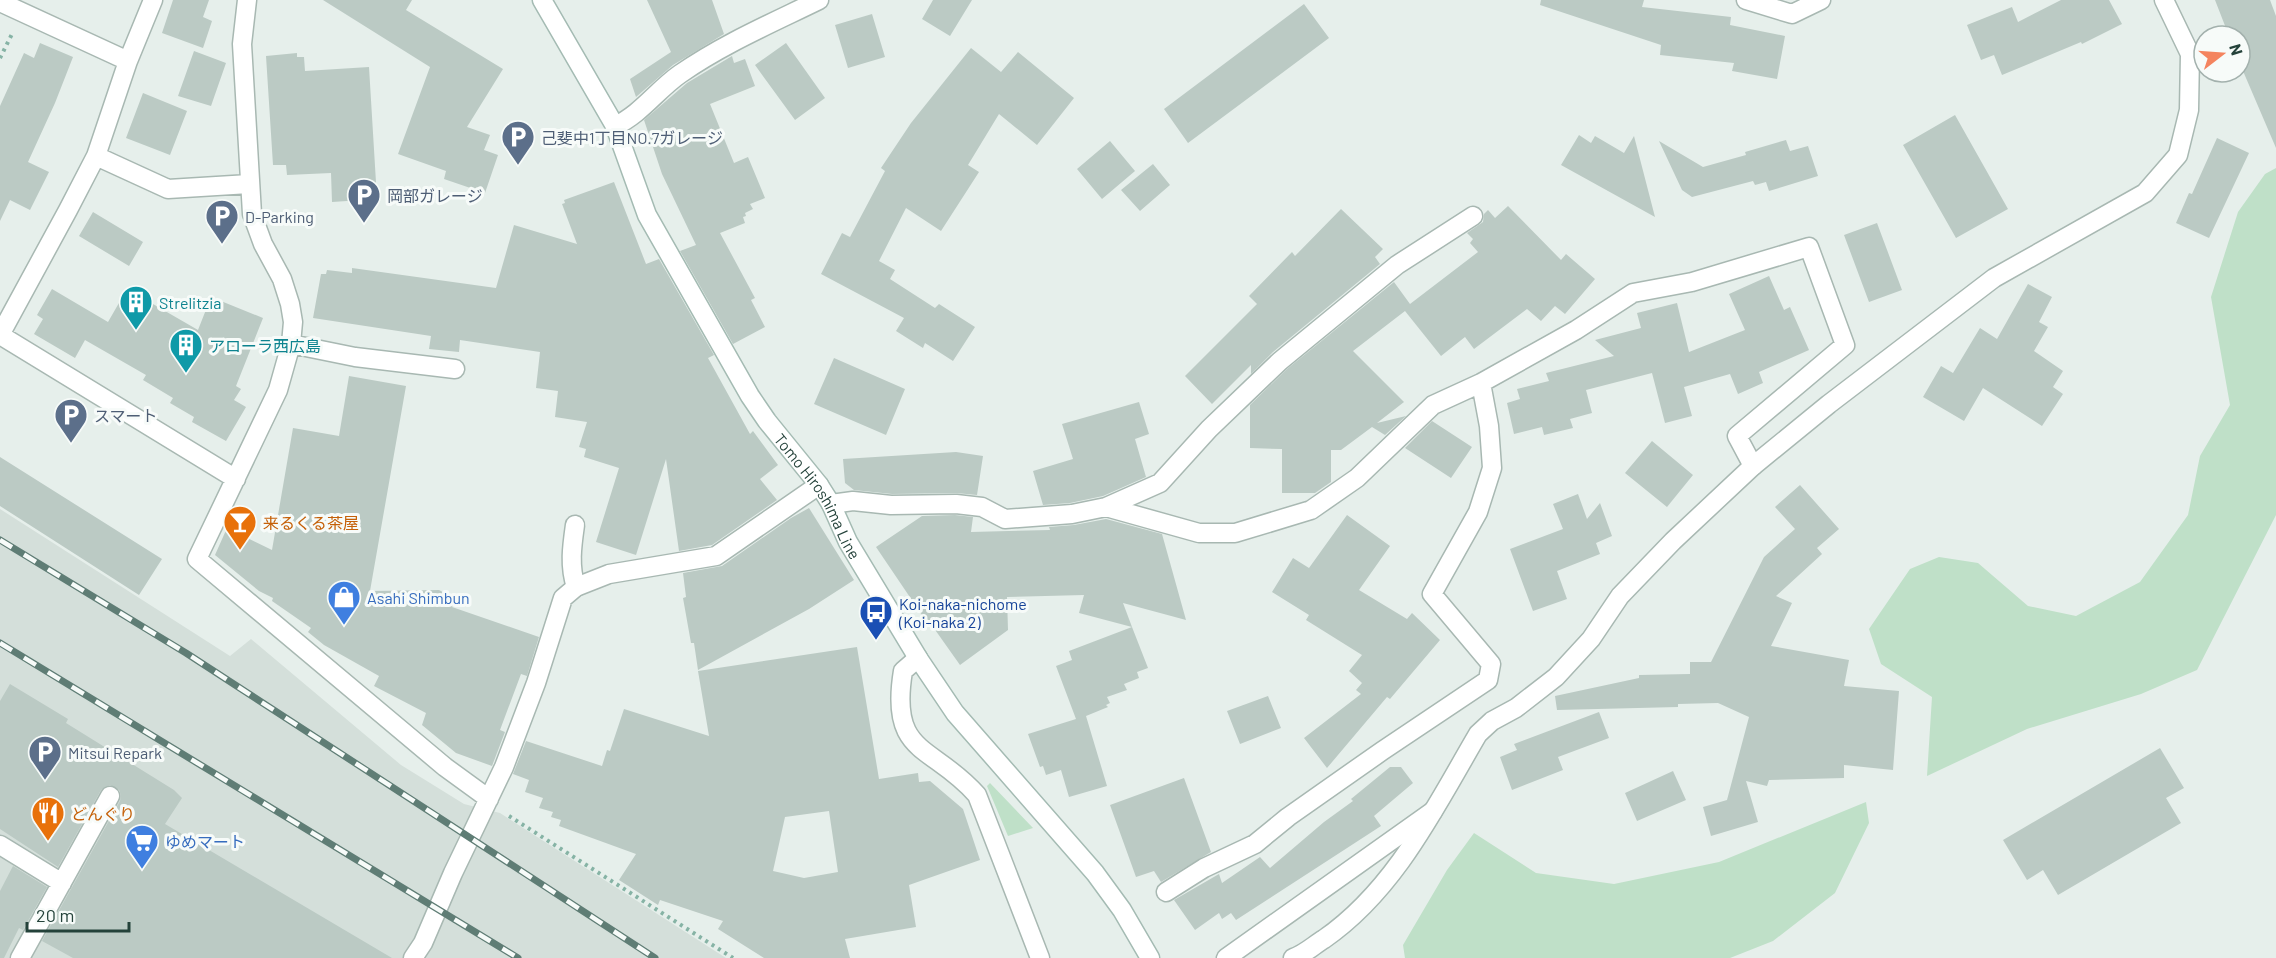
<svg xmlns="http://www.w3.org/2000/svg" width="2276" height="958" font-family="Barlow,'Noto Sans JP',sans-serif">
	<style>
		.built { fill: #d4dfda }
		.green { fill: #bfe0c8 }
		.building { fill: #bbcac4; fill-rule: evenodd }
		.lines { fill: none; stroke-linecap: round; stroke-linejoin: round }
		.service-casing { stroke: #a8b8b2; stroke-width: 21 }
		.minor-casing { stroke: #a8b8b2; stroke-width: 21 }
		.tertiary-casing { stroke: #a8b8b2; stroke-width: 21 }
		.secondary-casing { stroke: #a4bbb3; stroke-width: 21 }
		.path { stroke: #86b3a5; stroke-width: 4; stroke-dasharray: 3 4.5; stroke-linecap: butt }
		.service { stroke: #fff; stroke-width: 18 }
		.minor { stroke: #fff; stroke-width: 18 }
		.tertiary { stroke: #fff; stroke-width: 18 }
		.secondary { stroke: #fff; stroke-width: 18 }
		.rail-casing { stroke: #5f7d75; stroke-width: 7 }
		.rail { stroke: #f7fbf9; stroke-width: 4.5; stroke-dasharray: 14; stroke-linecap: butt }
		.labels { text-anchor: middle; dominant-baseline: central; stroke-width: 6; stroke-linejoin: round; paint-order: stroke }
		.service-label { font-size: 16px; fill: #4e5e75; stroke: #f7fbf9; text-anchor: start }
		.culture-label { font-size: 16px; fill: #0d838f; stroke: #f7fbf9; text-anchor: start }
		.street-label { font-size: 16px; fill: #24423a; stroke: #f7fbf9 }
		.food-label { font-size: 16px; fill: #c56008; stroke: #f7fbf9; text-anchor: start }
		.shop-label { font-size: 16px; fill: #366cbe; stroke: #f7fbf9; text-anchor: start }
		.transit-label { font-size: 16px; fill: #164399; stroke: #f7fbf9; text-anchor: start }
	</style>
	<rect width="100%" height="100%" fill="#e6efeb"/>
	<path class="built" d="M 0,509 L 230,656 L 251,639 L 401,765 L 464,804 L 500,813 L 726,958 L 0,958 Z"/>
	<path class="green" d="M 2276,168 L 2276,515 L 2197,670 L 2141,694 L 2027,729 L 1927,776 L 1932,697 L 1881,664 L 1869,629 L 1910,569 L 1939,557 L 1978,563 L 2028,606 L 2076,616 L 2140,582 L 2188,515 L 2200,456 L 2230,405 L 2211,297 L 2238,212 L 2265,174 Z
		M 990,783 L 1033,828 L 1008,836 L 987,786 Z
		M 1866,802 L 1869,823 L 1835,893 L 1773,941 L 1730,958 L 1405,958 L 1403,945 L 1447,870 L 1474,833 L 1536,873 L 1614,884 L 1719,862 Z"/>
	<path class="building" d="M 173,0 L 209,0 L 203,17 L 212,21 L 203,48 L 162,33 Z
		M 323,0 L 412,0 L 406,10 L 503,69 L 467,127 L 490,135 L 484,150 L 498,155 L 485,193 L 444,179 L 446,171 L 398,154 L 430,67 Z
		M 647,0 L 712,0 L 724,34 L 673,65 L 636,97 L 630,79 L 671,52 Z
		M 933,0 L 972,0 L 950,36 L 922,19 Z
		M 1541,0 L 1644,0 L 1642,7 L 1731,17 L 1730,25 L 1785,36 L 1777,79 L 1732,71 L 1734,63 L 1660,55 L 1661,45 L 1540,5 Z
		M 2061,0 L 2109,0 L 2122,24 L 2082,44 L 2081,42 L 2002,75 L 1994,55 L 1981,60 L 1967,25 L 2012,7 L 2018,22 Z
		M 2215,0 L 2270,0 L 2276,16 L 2276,148 L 2240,64 L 2240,36 L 2229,36 Z
		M 1304,4 L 1329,38 L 1188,143 L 1164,109 Z
		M 872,14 L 885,57 L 848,68 L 835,25 Z
		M 40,43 L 73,57 L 55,103 L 28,162 L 49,172 L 30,210 L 10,200 L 0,221 L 0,106 L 24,53 L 34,58 Z
		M 786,43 L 825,98 L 795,120 L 755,65 Z
		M 971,48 L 1001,72 L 1018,52 L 1074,98 L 1037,145 L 999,114 L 968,165 L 979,172 L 941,231 L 906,208 L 879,261 L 895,270 L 890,279 L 935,308 L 939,304 L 975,327 L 953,361 L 925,343 L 923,348 L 896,331 L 904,318 L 821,274 L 842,233 L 850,237 L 885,171 L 881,168 L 911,123 Z
		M 194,51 L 226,63 L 211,106 L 178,96 Z
		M 297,53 L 297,57 L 304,57 L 305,71 L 369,67 L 377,199 L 332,202 L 331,173 L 287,175 L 286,165 L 273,165 L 266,56 Z
		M 732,56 L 734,63 L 745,59 L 755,86 L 710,104 L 734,163 L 748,157 L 765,198 L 750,204 L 753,209 L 745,213 L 746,216 L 743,217 L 745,223 L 720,233 L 755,298 L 751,300 L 765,327 L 733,344 L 680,251 L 696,245 L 662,174 L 644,120 L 687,83 Z
		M 143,93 L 187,111 L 170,155 L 126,138 Z
		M 1955,115 L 2008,209 L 1956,238 L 1903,145 Z
		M 1579,135 L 1591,143 L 1595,136 L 1624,153 L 1634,136 L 1655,217 L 1561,165 Z
		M 2217,138 L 2249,153 L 2209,238 L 2176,223 L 2189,193 L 2192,194 Z
		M 1786,140 L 1790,151 L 1808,146 L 1818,176 L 1769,191 L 1766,182 L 1755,185 L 1753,181 L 1692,197 L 1682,190 L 1659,141 L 1703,167 L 1746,155 L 1745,152 Z
		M 1110,141 L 1135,171 L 1102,199 L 1077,169 Z
		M 1153,164 L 1170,185 L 1140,211 L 1121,190 Z
		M 614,182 L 646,264 L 659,259 L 714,355 L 708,358 L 750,434 L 753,431 L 778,465 L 760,479 L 777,500 L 712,545 L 679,551 L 666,459 L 636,555 L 596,542 L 619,468 L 584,457 L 586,449 L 579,447 L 587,422 L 555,417 L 558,391 L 536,388 L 540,352 L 460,340 L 459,352 L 429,349 L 431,336 L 313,318 L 321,274 L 326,274 L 327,270 L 352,273 L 352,268 L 496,288 L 514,225 L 577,244 L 562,204 L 565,203 L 564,200 Z
		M 1508,206 L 1561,260 L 1566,254 L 1595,279 L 1565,314 L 1555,306 L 1541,321 L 1527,309 L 1474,349 L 1465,337 L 1441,356 L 1405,311 L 1353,351 L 1404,402 L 1377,423 L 1406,416 L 1385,435 L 1372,427 L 1341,450 L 1331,450 L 1331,482 L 1315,493 L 1282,493 L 1282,449 L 1250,448 L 1250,405 L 1287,369 L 1394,282 L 1410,304 L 1478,252 L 1470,243 L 1473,239 L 1467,233 L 1483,222 L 1484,214 L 1488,210 L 1495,218 Z
		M 1341,209 L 1383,249 L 1375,257 L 1380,264 L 1273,352 L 1251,374 L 1251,365 L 1212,404 L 1185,376 L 1257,304 L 1249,296 L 1292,252 L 1295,256 Z
		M 93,212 L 143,242 L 129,266 L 79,236 Z
		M 1877,223 L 1902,290 L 1869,302 L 1844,235 Z
		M 1769,276 L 1784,310 L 1790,307 L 1809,350 L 1759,372 L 1763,383 L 1738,394 L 1730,374 L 1684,387 L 1692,416 L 1665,423 L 1652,373 L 1586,390 L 1592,413 L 1570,419 L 1573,428 L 1544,435 L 1542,427 L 1514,434 L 1507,403 L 1520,399 L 1517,389 L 1549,381 L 1546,373 L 1614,356 L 1595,340 L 1641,328 L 1637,313 L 1677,303 L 1689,352 L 1745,330 L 1729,294 Z
		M 2028,284 L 2052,297 L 2039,322 L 2048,327 L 2034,351 L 2063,371 L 2053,387 L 2063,394 L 2042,426 L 1983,388 L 1964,421 L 1923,397 L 1941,366 L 1953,373 L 1980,328 L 1997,339 Z
		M 52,289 L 108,322 L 127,289 L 198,330 L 211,297 L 263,318 L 236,386 L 241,389 L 234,400 L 246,407 L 226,441 L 192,422 L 194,417 L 170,403 L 173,398 L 143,380 L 146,375 L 85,340 L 75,358 L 34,334 L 43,319 L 37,315 Z
		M 834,358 L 905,389 L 886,435 L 814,404 Z
		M 349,376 L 406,386 L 370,591 L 439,590 L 456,599 L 452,607 L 539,637 L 527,676 L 521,674 L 500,730 L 505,732 L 492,766 L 456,753 L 422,725 L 426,713 L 374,686 L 379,676 L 324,645 L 308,632 L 311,628 L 272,601 L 273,598 L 259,591 L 215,555 L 227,528 L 272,550 L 293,428 L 339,436 Z
		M 1139,402 L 1149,434 L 1135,439 L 1146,477 L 1103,496 L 1070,503 L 1043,505 L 1033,471 L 1073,459 L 1062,424 Z
		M 1432,421 L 1472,447 L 1451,478 L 1405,448 Z
		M 1652,441 L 1693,475 L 1667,507 L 1625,473 Z
		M 956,452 L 983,456 L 977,495 L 956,493 L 892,494 L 854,490 L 845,483 L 843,459 Z
		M 0,457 L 162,559 L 139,595 L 0,506 Z
		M 1800,485 L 1839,529 L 1817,548 L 1822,554 L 1776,596 L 1792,603 L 1771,646 L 1849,660 L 1844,686 L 1899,691 L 1893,770 L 1844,765 L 1844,778 L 1769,780 L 1767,786 L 1746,781 L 1758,822 L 1711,836 L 1703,807 L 1727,800 L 1749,717 L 1718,703 L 1678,704 L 1678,707 L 1557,710 L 1555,696 L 1639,678 L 1639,675 L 1690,674 L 1690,662 L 1711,662 L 1764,557 L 1795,529 L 1775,507 Z
		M 1578,494 L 1587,519 L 1600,503 L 1612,536 L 1596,543 L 1600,554 L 1557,571 L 1567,599 L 1533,611 L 1510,549 L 1563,529 L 1553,504 Z
		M 809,508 L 854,580 L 809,609 L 698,670 L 694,643 L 691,643 L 683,598 L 686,597 L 683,573 L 722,566 L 791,518 Z
		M 955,515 L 973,517 L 971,532 L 1050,530 L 1049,527 L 1074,525 L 1106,519 L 1162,534 L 1186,620 L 1123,603 L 1132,627 L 1079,613 L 1084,595 L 1007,597 L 1008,630 L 960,665 L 926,617 L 924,618 L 876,547 L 922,516 Z
		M 1347,515 L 1390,546 L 1359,590 L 1407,619 L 1412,613 L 1440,640 L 1390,699 L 1387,697 L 1327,768 L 1304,738 L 1361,694 L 1356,690 L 1362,683 L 1349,671 L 1362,655 L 1306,620 L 1309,615 L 1272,592 L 1293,558 L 1309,568 Z
		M 1132,627 L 1148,668 L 1137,672 L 1139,678 L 1124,684 L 1127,690 L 1107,697 L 1110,703 L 1106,705 L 1108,707 L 1086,716 L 1107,786 L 1069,797 L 1061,770 L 1046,775 L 1043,766 L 1040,767 L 1028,734 L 1076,719 L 1056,666 L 1072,660 L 1069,651 Z
		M 857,647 L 879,779 L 918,773 L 919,782 L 930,781 L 963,809 L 980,860 L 909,885 L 916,927 L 845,939 L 850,958 L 764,958 L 718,929 L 723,921 L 660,900 L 658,905 L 619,880 L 636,854 L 559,826 L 561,820 L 551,817 L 553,812 L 539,808 L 543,798 L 525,792 L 529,780 L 513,774 L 526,741 L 602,766 L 607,750 L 610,751 L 624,709 L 709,736 L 698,671 ZM 829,811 L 838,872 L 804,878 L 773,871 L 785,817 Z
		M 10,684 L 68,719 L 66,723 L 174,790 L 182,798 L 165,824 L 392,958 L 73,958 L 42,941 L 120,801 L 121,795 L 119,790 L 110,785 L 101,790 L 58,867 L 0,829 L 0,701 Z
		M 1268,696 L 1281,728 L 1240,744 L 1227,711 Z
		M 1599,712 L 1609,738 L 1558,757 L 1563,770 L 1512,790 L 1500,757 L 1517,750 L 1514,744 Z
		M 2160,748 L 2184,788 L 2166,798 L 2181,823 L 2058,895 L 2043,870 L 2027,880 L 2003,840 Z
		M 1390,767 L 1401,767 L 1413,783 L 1374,816 L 1381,826 L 1236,920 L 1231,913 L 1222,919 L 1219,913 L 1195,930 L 1174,900 L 1219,874 L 1222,883 L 1260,857 L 1270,868 L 1324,822 L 1353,801 L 1351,799 Z
		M 1673,771 L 1686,800 L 1637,821 L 1625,793 Z
		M 1184,778 L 1211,852 L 1161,882 L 1154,871 L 1136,877 L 1110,805 Z
		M 13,866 L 47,887 L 23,930 L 19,928 L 4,958 L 0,958 L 0,891 Z"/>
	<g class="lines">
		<g class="service-casing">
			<path id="service" d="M 575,525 C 572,546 569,566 576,587"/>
		</g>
		<g class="minor-casing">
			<path id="minor" d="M 247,0 L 242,44 L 252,214 L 263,244 L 282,279 L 290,304 L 293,322 L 291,344 L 278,390 L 197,559 L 445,767 L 489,799
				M 1746,0 L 1792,14 L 1821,0
				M 0,2 L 128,61
				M 615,126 C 641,114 657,90 680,74 C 723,44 772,23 819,0
				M 96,156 L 168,189 L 249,184
				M 0,335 L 68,210 L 96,156 L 128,61 L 153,0
				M 0,335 L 236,479
				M 291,344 L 355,357 L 455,369
				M 831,504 L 853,501 L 891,505 L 956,504 L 982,507 L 1005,519 L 1072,514 L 1106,507 L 1160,483 L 1209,429 L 1280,361 L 1397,265 L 1473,216
				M 1106,507 L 1199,533 L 1235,533 L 1311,510 L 1357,478 L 1433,405 L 1481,383 L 1576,330 L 1633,293 L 1692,282 L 1809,247 L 1845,345 L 1737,436 L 1753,466
				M 918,658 L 903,671 C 889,756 932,744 977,795 L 1040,958
				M 0,845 L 62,883
				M 1166,892 L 1204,868 L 1255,844 L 1288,817 L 1382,751 L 1488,680 L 1491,664 L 1432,594 L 1478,512 L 1492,468 L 1489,426 L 1481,383
				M 20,958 L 110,796
				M 413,958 L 423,943 L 453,873 L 504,767 L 536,683 L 563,598 L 576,587 L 609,574 L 716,556 L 819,485
				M 1226,958 L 1433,811"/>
		</g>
		<g class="tertiary-casing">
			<path id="tertiary" d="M 1293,958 C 1305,954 1314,945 1324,939 C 1396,889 1435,807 1478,734 L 1492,721 L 1516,708 L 1556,677 L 1591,639 L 1620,596 L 1673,541 L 1753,466 L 1829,404 L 1994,278 L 2145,193 L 2178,155 L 2189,110 L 2190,54 L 2164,0"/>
		</g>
		<g class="secondary-casing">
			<g id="secondary">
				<path id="s1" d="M 542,0 L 615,126 L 647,215 L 750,396 L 767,421 L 819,485 L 831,504 L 848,542 L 918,658 L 955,713 L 1095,873 L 1122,910 L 1150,958"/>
			</g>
		</g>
		<path class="path" d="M 0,58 L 12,34
			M 509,816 L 733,958"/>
		<use href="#service" class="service"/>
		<use href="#minor" class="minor"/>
		<use href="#tertiary" class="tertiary"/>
		<use href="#secondary" class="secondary"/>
		<g class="rail-casing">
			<path id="rail" d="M 0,540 L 186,653 L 655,958
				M 0,643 L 518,958"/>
		</g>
		<use href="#rail" class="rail"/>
	</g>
	<defs>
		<g id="parking-pin" transform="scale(1.725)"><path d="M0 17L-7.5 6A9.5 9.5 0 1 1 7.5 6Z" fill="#5c6f8a" stroke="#f7fbf9"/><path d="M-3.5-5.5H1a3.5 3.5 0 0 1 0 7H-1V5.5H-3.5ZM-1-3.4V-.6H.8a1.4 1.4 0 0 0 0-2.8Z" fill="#fff"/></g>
		<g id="building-pin" transform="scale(1.725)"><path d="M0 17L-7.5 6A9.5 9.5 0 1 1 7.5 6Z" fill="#0f9aa8" stroke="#f7fbf9"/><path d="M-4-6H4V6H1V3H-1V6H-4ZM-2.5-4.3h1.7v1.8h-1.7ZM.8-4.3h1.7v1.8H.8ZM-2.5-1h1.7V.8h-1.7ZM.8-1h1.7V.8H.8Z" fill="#fff"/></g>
		<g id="bar-pin" transform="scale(1.725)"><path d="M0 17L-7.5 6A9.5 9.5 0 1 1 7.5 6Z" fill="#e8710a" stroke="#f7fbf9"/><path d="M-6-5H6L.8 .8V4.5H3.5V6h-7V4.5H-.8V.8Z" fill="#fff"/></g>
		<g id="shop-pin" transform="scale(1.725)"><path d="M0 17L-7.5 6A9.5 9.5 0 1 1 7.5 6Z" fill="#3f7fe0" stroke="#f7fbf9"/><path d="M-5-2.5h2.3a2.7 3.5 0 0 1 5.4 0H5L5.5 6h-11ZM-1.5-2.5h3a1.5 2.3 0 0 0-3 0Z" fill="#fff"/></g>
		<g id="bus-pin" transform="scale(1.725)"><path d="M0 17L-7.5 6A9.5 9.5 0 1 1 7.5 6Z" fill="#1a4fb4" stroke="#f7fbf9"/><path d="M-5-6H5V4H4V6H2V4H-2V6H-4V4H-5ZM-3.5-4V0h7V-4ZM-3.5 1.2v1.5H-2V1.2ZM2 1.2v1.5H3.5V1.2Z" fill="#fff"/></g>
		<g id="restaurant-pin" transform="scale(1.725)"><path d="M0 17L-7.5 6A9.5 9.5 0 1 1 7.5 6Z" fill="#e8710a" stroke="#f7fbf9"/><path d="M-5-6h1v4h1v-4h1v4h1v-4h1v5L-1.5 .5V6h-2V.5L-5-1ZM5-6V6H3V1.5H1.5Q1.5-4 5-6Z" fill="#fff"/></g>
		<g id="supermarket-pin" transform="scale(1.725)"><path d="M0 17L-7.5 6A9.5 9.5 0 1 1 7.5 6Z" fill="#3f7fe0" stroke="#f7fbf9"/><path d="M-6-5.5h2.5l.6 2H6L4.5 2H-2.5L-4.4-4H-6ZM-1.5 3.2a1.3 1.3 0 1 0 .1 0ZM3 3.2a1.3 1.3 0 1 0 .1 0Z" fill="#fff"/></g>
	</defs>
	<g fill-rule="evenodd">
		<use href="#parking-pin" x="518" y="137"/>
		<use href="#parking-pin" x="364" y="195"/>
		<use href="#parking-pin" x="222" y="216"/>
		<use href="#building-pin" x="136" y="302"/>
		<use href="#building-pin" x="186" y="345"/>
		<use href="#parking-pin" x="71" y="415"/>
		<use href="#bar-pin" x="240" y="522"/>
		<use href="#shop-pin" x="344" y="597"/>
		<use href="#bus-pin" x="876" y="612"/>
		<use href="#parking-pin" x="45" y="752"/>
		<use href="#restaurant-pin" x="48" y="813"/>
		<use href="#supermarket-pin" x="142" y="841"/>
	</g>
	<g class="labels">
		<g class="service-label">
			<text x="541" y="137">己斐中1丁目NO.7ガレージ</text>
			<text x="387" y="195">岡部ガレージ</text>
			<text x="245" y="216">D-Parking</text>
			<text x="94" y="415">スマート</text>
			<text x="68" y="752">Mitsui Repark</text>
		</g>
		<g class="culture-label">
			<text x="159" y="302">Strelitzia</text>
			<text x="209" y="345">アローラ西広島</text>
		</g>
		<g class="street-label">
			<text stroke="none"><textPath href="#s1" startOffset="570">Tomo Hiroshima Line</textPath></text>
		</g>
		<g class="food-label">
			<text x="263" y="522">来るくる茶屋</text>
			<text x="71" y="813">どんぐり</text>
		</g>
		<g class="shop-label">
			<text x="367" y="597">Asahi Shimbun</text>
			<text x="165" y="841">ゆめマート</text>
		</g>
		<g class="transit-label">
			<text x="899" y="603">Koi-naka-nichome<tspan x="899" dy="18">(Koi-naka 2)</tspan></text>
		</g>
	</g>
	<g transform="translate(2222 54) rotate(73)"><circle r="28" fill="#f7fbf9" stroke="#a3b1ad" stroke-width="1.5"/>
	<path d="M0-4.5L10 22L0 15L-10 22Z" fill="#f4845f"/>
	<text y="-9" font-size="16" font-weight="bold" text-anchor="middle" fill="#24423a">N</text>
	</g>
	<path d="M27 922v9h102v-9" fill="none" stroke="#24423a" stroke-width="3"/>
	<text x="36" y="922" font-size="18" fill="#24423a" stroke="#f7fbf9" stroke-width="4.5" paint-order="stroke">20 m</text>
</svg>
